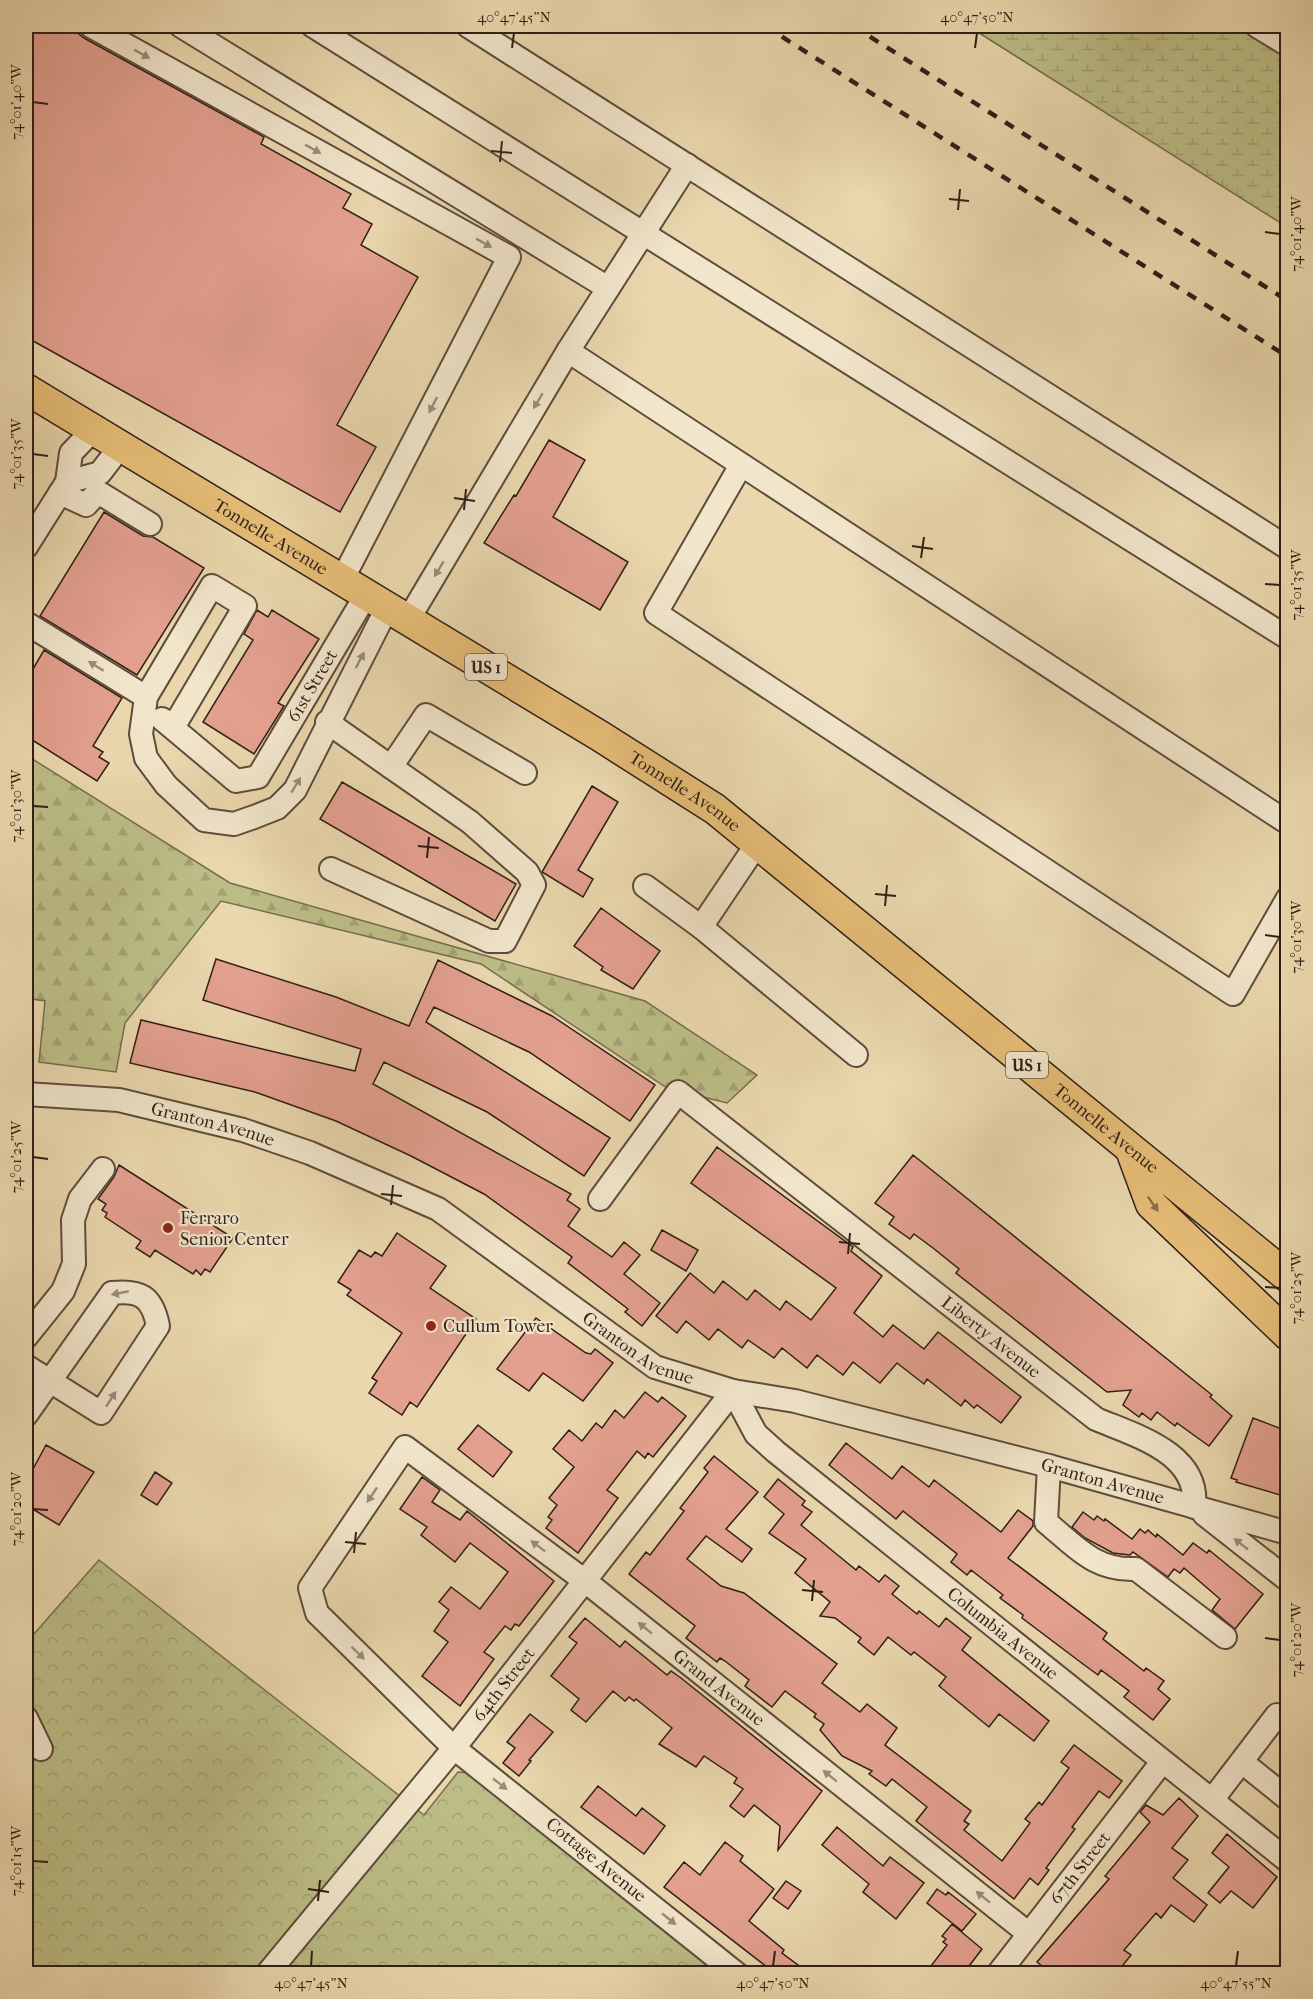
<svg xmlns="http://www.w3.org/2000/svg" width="1313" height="1999" font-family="'IM FELL French Canon',serif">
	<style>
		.forest { fill: url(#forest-firs); stroke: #766e4e; stroke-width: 1.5 }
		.wetland { fill: url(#wetland-marsh); stroke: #766e4e; stroke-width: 1.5 }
		.park { fill: url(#park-crowns); stroke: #766e4e; stroke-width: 1.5 }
		.building { fill: #e3a08f; stroke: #301e17; stroke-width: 1.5 }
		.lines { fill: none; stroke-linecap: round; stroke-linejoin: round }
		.minor-casing { stroke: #5e4c3c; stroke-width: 26 }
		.major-casing { stroke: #301e17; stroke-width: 33 }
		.minor { stroke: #f1e5ca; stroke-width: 22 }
		.major { stroke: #e5bc76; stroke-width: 30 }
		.rail { stroke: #301e17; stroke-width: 4.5; stroke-dasharray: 10 10; stroke-linecap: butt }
		.oneway { fill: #9a8b79 }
		.oneway2 { fill: #8a6d46 }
		.ticks { fill: none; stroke: #301e17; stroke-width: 2 }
		.poi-dot { fill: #8f2418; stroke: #f1e5ca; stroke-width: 2 }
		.labels { text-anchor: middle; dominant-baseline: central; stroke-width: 4.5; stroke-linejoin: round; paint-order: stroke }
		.shield { fill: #f1e5ca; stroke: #6a5a4d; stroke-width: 1.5 }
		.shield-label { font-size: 16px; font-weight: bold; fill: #301e17 }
		.street-label { font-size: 18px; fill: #301e17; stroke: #f1e5ca }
		.poi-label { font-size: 18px; fill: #301e17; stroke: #f1e5ca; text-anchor: start }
		.neatline { fill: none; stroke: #301e17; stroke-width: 2 }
		.ticks-label { font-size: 15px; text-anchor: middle; fill: #301e17 }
	</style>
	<defs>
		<pattern id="forest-firs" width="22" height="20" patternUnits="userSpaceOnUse" patternTransform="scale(1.5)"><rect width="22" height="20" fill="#bcbd86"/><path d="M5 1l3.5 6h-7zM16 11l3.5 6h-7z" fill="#a2a273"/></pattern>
		<pattern id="wetland-marsh" width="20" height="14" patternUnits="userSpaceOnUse" patternTransform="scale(1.5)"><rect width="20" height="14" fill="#bcbd86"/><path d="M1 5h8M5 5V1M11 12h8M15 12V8" fill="none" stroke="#a2a273"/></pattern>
		<pattern id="park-crowns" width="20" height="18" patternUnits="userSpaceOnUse" patternTransform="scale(1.5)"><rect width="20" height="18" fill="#bcbd86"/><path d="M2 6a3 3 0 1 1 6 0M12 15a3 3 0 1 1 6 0" fill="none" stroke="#a2a273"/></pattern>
	</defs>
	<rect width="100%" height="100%" fill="#ead7ad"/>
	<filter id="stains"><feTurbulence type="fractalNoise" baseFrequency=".00333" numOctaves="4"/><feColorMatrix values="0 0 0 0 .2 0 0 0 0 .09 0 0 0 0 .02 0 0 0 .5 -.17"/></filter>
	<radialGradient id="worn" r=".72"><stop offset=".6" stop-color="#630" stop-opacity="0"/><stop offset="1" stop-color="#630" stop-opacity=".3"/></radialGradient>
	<path class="forest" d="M 26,755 L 230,883 L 645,1001 L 757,1075 L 727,1103 L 667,1088 L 481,964 L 221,901 L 125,1023 L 116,1072 L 39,1062 L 45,1001 L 26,998 Z"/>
	<path class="wetland" d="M 968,26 L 1287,26 L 1287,227 Z"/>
	<path class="park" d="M 99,1560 L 424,1815 L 458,1772 L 470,1773 L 722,1973 L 35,1974 L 26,1967 L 26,1643 Z"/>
	<path class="building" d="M 26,26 L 69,26 L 84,38 L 264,137 L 261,144 L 351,194 L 343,208 L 372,224 L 361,245 L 418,277 L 337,425 L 376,447 L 340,512 L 26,337 Z
		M 549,440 L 585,460 L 553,517 L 628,562 L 600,610 L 484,543 L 514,495 L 516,496 Z
		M 104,512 L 143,536 L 153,537 L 204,568 L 137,675 L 40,616 Z
		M 257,610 L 268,617 L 272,610 L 319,639 L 278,703 L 284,706 L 254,754 L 203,722 L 253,640 L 244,634 Z
		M 44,650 L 122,698 L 93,746 L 103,752 L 99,757 L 109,763 L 97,781 L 26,736 L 26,681 Z
		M 342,782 L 516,884 L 495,921 L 320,819 Z
		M 592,786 L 618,802 L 578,870 L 593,879 L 583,897 L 542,872 Z
		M 601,908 L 660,951 L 633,989 L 601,970 L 603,967 L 574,946 Z
		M 216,959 L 336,997 L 409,1026 L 438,960 L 552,1016 L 655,1085 L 630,1121 L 529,1052 L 434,1007 L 426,1022 L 610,1138 L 584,1176 L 487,1112 L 384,1062 L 373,1084 L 571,1194 L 567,1200 L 580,1209 L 568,1226 L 612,1257 L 624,1242 L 640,1255 L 624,1274 L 660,1303 L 642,1326 L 625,1312 L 628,1309 L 568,1263 L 572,1257 L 484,1194 L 411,1156 L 336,1121 L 255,1092 L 130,1063 L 141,1020 L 355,1071 L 361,1049 L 203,1000 Z
		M 717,1147 L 853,1247 L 851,1251 L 882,1276 L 854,1313 L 883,1337 L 893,1325 L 924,1349 L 938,1332 L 1021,1397 L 1001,1423 L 977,1405 L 974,1408 L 965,1400 L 961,1406 L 927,1379 L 924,1384 L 897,1363 L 880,1383 L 853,1362 L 843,1375 L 817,1355 L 807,1368 L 782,1348 L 774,1358 L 748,1340 L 742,1348 L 718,1329 L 709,1340 L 686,1321 L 677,1333 L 656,1316 L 690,1273 L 714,1293 L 723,1281 L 747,1300 L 755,1290 L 780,1310 L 786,1301 L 811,1320 L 836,1288 L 691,1183 Z
		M 913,1155 L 1212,1395 L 1210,1397 L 1232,1416 L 1209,1446 L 1177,1423 L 1175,1426 L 1157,1412 L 1151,1420 L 1142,1413 L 1139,1417 L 1123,1405 L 1131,1390 L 1107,1392 L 956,1273 L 959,1269 L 933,1248 L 914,1234 L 910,1239 L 889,1224 L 894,1217 L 875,1203 Z
		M 119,1165 L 233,1238 L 210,1272 L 205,1269 L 201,1275 L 196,1270 L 193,1274 L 155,1250 L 150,1257 L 136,1248 L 141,1241 L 105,1217 L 107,1213 L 102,1210 L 106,1204 L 98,1199 L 114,1177 Z
		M 662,1230 L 698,1250 L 686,1271 L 651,1250 Z
		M 397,1233 L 446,1266 L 430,1288 L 476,1319 L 417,1407 L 410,1402 L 402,1415 L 369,1393 L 377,1381 L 372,1378 L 402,1333 L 347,1295 L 351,1290 L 338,1282 L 359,1250 L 371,1257 L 375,1252 L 382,1256 Z
		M 536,1318 L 586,1353 L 591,1354 L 595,1349 L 613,1363 L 583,1401 L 543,1373 L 529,1391 L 497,1369 Z
		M 645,1392 L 658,1402 L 662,1397 L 686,1416 L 653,1457 L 648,1453 L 645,1458 L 637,1451 L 607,1490 L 618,1498 L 578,1553 L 546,1528 L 552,1520 L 548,1517 L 557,1505 L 549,1498 L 574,1467 L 553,1449 L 569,1430 L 582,1441 L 596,1423 L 602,1428 L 615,1410 L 624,1418 Z
		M 1253,1418 L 1287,1431 L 1287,1497 L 1236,1482 L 1237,1480 L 1231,1478 Z
		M 478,1425 L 512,1452 L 493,1477 L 458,1449 Z
		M 846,1443 L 892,1479 L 902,1466 L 929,1487 L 934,1480 L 1001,1532 L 1018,1510 L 1033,1521 L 1033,1526 L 1008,1558 L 1107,1633 L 1103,1639 L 1144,1671 L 1146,1668 L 1164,1681 L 1158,1689 L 1170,1699 L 1153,1720 L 1124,1697 L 1129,1691 L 1101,1670 L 1098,1675 L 1083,1664 L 1022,1618 L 1023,1615 L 1000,1598 L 1003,1595 L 971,1570 L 967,1575 L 951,1562 L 957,1554 L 903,1511 L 896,1519 L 829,1465 Z
		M 46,1445 L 94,1472 L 59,1525 L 26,1505 L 26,1482 Z
		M 714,1456 L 758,1492 L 726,1529 L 752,1549 L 742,1562 L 706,1536 L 687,1559 L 721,1586 L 744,1593 L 837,1664 L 822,1683 L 860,1712 L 867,1704 L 897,1728 L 885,1745 L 971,1811 L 964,1821 L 969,1824 L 964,1830 L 1002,1861 L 1030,1823 L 1025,1819 L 1039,1802 L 1042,1805 L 1069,1768 L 1061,1762 L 1074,1745 L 1122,1781 L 1109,1798 L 1099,1791 L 1072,1827 L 1075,1829 L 1046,1868 L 1049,1870 L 1038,1885 L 1030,1878 L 1014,1899 L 916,1821 L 927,1807 L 892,1779 L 886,1786 L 869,1774 L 872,1771 L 842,1756 L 820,1730 L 824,1724 L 814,1717 L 816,1714 L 785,1691 L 772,1707 L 745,1686 L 749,1680 L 725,1661 L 720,1658 L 717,1662 L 686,1638 L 695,1626 L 629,1574 L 646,1552 L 650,1555 L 684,1511 L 680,1508 L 708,1472 L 704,1468 Z
		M 155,1472 L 172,1483 L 157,1505 L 141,1495 Z
		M 422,1477 L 440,1490 L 432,1502 L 460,1520 L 467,1511 L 554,1581 L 519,1626 L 515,1624 L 511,1630 L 505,1626 L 484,1652 L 494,1659 L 460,1706 L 422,1676 L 448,1642 L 434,1631 L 449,1610 L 439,1602 L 451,1587 L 480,1609 L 508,1572 L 470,1543 L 455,1562 L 421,1535 L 427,1527 L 400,1509 Z
		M 778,1479 L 805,1501 L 802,1505 L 812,1512 L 801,1525 L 856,1570 L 859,1566 L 879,1582 L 885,1575 L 899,1586 L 892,1594 L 917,1614 L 919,1611 L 939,1627 L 946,1618 L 971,1638 L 962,1650 L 1049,1721 L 1034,1741 L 999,1714 L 989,1727 L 939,1686 L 946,1677 L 914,1652 L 911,1655 L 888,1637 L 874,1655 L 858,1642 L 861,1638 L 835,1618 L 820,1616 L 830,1602 L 795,1573 L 806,1559 L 769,1533 L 784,1514 L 764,1497 Z
		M 1083,1512 L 1094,1520 L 1097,1516 L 1104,1521 L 1105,1519 L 1132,1539 L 1140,1529 L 1145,1533 L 1148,1530 L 1156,1537 L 1157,1534 L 1183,1555 L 1193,1543 L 1207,1553 L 1209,1550 L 1263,1594 L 1235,1629 L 1212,1610 L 1220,1599 L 1184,1568 L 1180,1573 L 1174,1569 L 1168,1577 L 1133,1552 L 1130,1555 L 1113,1553 L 1085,1538 L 1072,1527 Z
		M 585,1618 L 620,1647 L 625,1641 L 667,1675 L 671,1671 L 681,1678 L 822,1791 L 778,1850 L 780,1826 L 754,1805 L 744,1817 L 730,1806 L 743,1789 L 734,1783 L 737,1778 L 704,1756 L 696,1767 L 659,1744 L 672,1728 L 636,1699 L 634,1701 L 629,1697 L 625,1701 L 613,1691 L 586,1722 L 571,1710 L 579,1699 L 551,1676 L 577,1643 L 569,1637 Z
		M 530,1714 L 553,1732 L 529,1760 L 531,1761 L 519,1776 L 503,1763 L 515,1748 L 507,1742 Z
		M 598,1786 L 636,1816 L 642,1808 L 665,1826 L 644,1854 L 581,1807 Z
		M 1179,1798 L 1198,1816 L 1172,1848 L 1188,1860 L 1173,1878 L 1207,1905 L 1194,1922 L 1171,1905 L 1161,1918 L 1156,1913 L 1124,1950 L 1131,1955 L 1116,1974 L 1052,1974 L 1037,1962 L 1109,1879 L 1105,1876 L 1150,1822 L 1140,1812 L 1146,1805 L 1163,1815 Z
		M 837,1827 L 883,1866 L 890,1857 L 924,1883 L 896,1919 L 863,1892 L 869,1884 L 822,1845 Z
		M 1227,1834 L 1277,1877 L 1253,1908 L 1231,1891 L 1220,1903 L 1208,1893 L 1229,1867 L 1212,1853 Z
		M 725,1842 L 743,1856 L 740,1861 L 774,1889 L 749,1921 L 784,1950 L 782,1953 L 810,1974 L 776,1974 L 664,1887 L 684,1862 L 700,1875 Z
		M 786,1881 L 801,1891 L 788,1909 L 773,1898 Z
		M 937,1889 L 946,1895 L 948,1892 L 976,1914 L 962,1931 L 927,1903 Z
		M 952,1924 L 982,1949 L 963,1974 L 925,1974 L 947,1945 L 943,1942 L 946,1939 L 942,1936 Z"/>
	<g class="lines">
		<g class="minor-casing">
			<g id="minor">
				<path d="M 91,26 L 509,257 L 342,580"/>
				<path d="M 181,26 L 608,288"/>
				<path d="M 313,26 L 1288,638"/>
				<path d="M 468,26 L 1288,548"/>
				<path d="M 1257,26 L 1288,45"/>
				<path d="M 568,351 L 1288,823"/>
				<path d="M 741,465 L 656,613 L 1233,994 L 1288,898"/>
				<path d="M 67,482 L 100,473 L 120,447"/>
				<path d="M 60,493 L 86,505 L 98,492 L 150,524"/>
				<path d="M 26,547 L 67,482 L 71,453 L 93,430"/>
				<path d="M 408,620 L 568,351 L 687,165"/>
				<path d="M 26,623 L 146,697"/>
				<path id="s1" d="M 162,719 L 236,781 L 258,777 L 366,595"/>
				<path d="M 327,722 L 391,767 L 426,715 L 525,773"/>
				<path d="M 174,726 L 245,606 L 212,586 L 146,697 L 141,734 L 146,758 L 166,785 L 204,820 L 234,824 L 254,817 L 277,808 L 295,790 L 387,608"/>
				<path d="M 757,844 L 701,927 L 856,1055"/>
				<path d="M 331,869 L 489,941 L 505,941 L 534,885 L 527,872 L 470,822 L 391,767"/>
				<path d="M 645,886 L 701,927"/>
				<path id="s2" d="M 26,1094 L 119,1100 L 243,1130 L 310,1153 L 438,1209 L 655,1367 L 733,1391 L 795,1401 L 1049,1466 L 1288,1533"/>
				<path id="s3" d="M 600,1199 L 678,1092 L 1096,1419 C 1136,1436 1200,1453 1194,1507"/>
				<path d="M 26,1337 L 63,1291 L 74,1264 L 73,1220 L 80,1199 L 103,1169"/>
				<path d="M 26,1366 L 101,1413 L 158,1326 C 152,1296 140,1290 112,1293 L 26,1415"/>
				<path id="s4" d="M 733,1391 L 756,1434 L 776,1452 L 1288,1861"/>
				<path d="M 1049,1466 L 1046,1522 C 1076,1547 1095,1571 1136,1569 L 1225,1637"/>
				<path d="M 1204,1514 L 1288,1580"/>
				<path d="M 26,1718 L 41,1749"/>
				<path d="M 1242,1762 L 1288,1799"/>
				<path d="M 1212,1800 L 1277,1715 L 1288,1723"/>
				<path id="s5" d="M 267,1974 L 454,1748 L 733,1391"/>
				<path id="s6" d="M 737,1974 L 454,1748 L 317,1613 L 310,1588 L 405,1447 L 585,1581 L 1029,1934"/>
				<path id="s7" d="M 998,1974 L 1162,1762"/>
			</g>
		</g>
		<g class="major-casing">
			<g id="major">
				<path id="s8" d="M 26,389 L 600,736 L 715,809 L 1288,1277"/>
				<path d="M 1131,1150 L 1151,1204 L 1288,1335"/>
			</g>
		</g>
		<use href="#minor" class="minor"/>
		<use href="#major" class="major"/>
		<path class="rail" d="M 765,26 L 1288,357
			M 853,26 L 1288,301"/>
	</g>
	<defs><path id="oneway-solid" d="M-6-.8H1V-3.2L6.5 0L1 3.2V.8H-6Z" transform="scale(1.5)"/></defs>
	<g class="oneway">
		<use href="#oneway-solid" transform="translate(142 54) rotate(29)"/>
		<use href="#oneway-solid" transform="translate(313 149) rotate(29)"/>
		<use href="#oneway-solid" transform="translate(484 243) rotate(29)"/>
		<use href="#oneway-solid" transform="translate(538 401) rotate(121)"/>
		<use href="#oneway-solid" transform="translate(433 405) rotate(117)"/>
		<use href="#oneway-solid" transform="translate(439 569) rotate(121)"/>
		<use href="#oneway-solid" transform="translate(360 660) rotate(-62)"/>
		<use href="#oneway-solid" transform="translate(96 666) rotate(-148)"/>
		<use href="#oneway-solid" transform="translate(296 785) rotate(-59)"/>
		<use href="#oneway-solid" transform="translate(120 1293) rotate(169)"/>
		<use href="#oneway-solid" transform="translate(111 1399) rotate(-57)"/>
		<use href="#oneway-solid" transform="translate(372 1495) rotate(124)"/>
		<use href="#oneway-solid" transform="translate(1241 1544) rotate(-142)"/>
		<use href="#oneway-solid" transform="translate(538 1546) rotate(-143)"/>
		<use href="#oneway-solid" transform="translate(645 1628) rotate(-141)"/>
		<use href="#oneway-solid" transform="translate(358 1653) rotate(44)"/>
		<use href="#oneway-solid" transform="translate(830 1776) rotate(-141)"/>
		<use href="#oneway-solid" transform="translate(500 1784) rotate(38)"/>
		<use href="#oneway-solid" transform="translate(983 1897) rotate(-141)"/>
		<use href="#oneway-solid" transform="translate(669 1919) rotate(39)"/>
	</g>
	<use class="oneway2" href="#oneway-solid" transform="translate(1153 1204) rotate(55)"/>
	<path class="ticks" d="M 512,48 L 514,33M 975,48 L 977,33M 33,102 L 48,104M 491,151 L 512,153M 500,162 L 502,141M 949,199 L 969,201M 958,210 L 960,189M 1265,232 L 1280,234M 33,454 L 48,456M 454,498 L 475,501M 464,510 L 466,489M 912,546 L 933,549M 921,558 L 924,537M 1265,584 L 1280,585M 33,806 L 48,807M 418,846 L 439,848M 427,858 L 429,837M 875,894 L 896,896M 885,906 L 887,885M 1265,935 L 1280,937M 33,1157 L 48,1159M 381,1194 L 402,1196M 391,1205 L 393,1185M 839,1242 L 860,1244M 848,1254 L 850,1233M 1265,1287 L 1280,1288M 33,1509 L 48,1510M 345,1542 L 366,1544M 354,1553 L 356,1532M 802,1590 L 823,1592M 812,1601 L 814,1580M 1265,1638 L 1280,1640M 33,1861 L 48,1862M 308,1889 L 329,1892M 318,1901 L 320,1880M 311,1966 L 312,1951M 773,1966 L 775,1951M 1236,1966 L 1238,1951"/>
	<g class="poi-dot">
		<circle cx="168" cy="1228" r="6"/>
		<circle cx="431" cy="1326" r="6"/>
	</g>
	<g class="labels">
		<g class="shield">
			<rect x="465" y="654" width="42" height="26" rx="4.5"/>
			<rect x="1006" y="1052" width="42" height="26" rx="4.5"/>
		</g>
		<g class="shield-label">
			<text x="486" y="667">US 1</text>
			<text x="1027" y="1065">US 1</text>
		</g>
		<g class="street-label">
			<text stroke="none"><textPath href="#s8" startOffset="286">Tonnelle Avenue</textPath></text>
			<text stroke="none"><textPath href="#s1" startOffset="225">61st Street</textPath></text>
			<text stroke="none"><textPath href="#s8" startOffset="772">Tonnelle Avenue</textPath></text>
			<text stroke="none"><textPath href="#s2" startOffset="190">Granton Avenue</textPath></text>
			<text stroke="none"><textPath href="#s8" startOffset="1312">Tonnelle Avenue</textPath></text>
			<text stroke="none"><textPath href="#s3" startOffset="530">Liberty Avenue</textPath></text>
			<text stroke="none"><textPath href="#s2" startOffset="676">Granton Avenue</textPath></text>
			<text stroke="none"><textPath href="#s2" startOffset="1162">Granton Avenue</textPath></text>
			<text stroke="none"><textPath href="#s4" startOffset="366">Columbia Avenue</textPath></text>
			<text stroke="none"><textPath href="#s5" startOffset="374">64th Street</textPath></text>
			<text stroke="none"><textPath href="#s6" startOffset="1146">Grand Avenue</textPath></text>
			<text transform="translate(596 1860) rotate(39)">Cottage Avenue</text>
			<text stroke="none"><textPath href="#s7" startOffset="134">67th Street</textPath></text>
		</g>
		<g class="poi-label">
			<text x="180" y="1218">Ferraro<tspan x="180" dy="21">Senior Center</tspan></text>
			<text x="443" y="1326">Cullum Tower</text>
		</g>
	</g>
	<rect width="1313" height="1999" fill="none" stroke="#ead7ad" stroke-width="66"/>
	<rect x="33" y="33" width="1247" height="1933" class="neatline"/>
	<g class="ticks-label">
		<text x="514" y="22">40°47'45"N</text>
		<text x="977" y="22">40°47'50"N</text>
		<text transform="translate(16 102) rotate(-90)" y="5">74°01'40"W</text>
		<text transform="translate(1296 234) rotate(-90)" y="5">74°01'40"W</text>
		<text transform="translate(16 454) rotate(-90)" y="5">74°01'35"W</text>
		<text transform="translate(1296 585) rotate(-90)" y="5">74°01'35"W</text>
		<text transform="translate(16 806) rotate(-90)" y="5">74°01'30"W</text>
		<text transform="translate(1296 937) rotate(-90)" y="5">74°01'30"W</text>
		<text transform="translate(16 1157) rotate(-90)" y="5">74°01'25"W</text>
		<text transform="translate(1296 1288) rotate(-90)" y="5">74°01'25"W</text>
		<text transform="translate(16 1509) rotate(-90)" y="5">74°01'20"W</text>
		<text transform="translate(1296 1640) rotate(-90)" y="5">74°01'20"W</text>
		<text transform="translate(16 1861) rotate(-90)" y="5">74°01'15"W</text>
		<text x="311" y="1988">40°47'45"N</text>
		<text x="773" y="1988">40°47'50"N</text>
		<text x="1236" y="1988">40°47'55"N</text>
	</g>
	<rect width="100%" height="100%" filter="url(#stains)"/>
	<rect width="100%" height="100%" fill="url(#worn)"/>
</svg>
